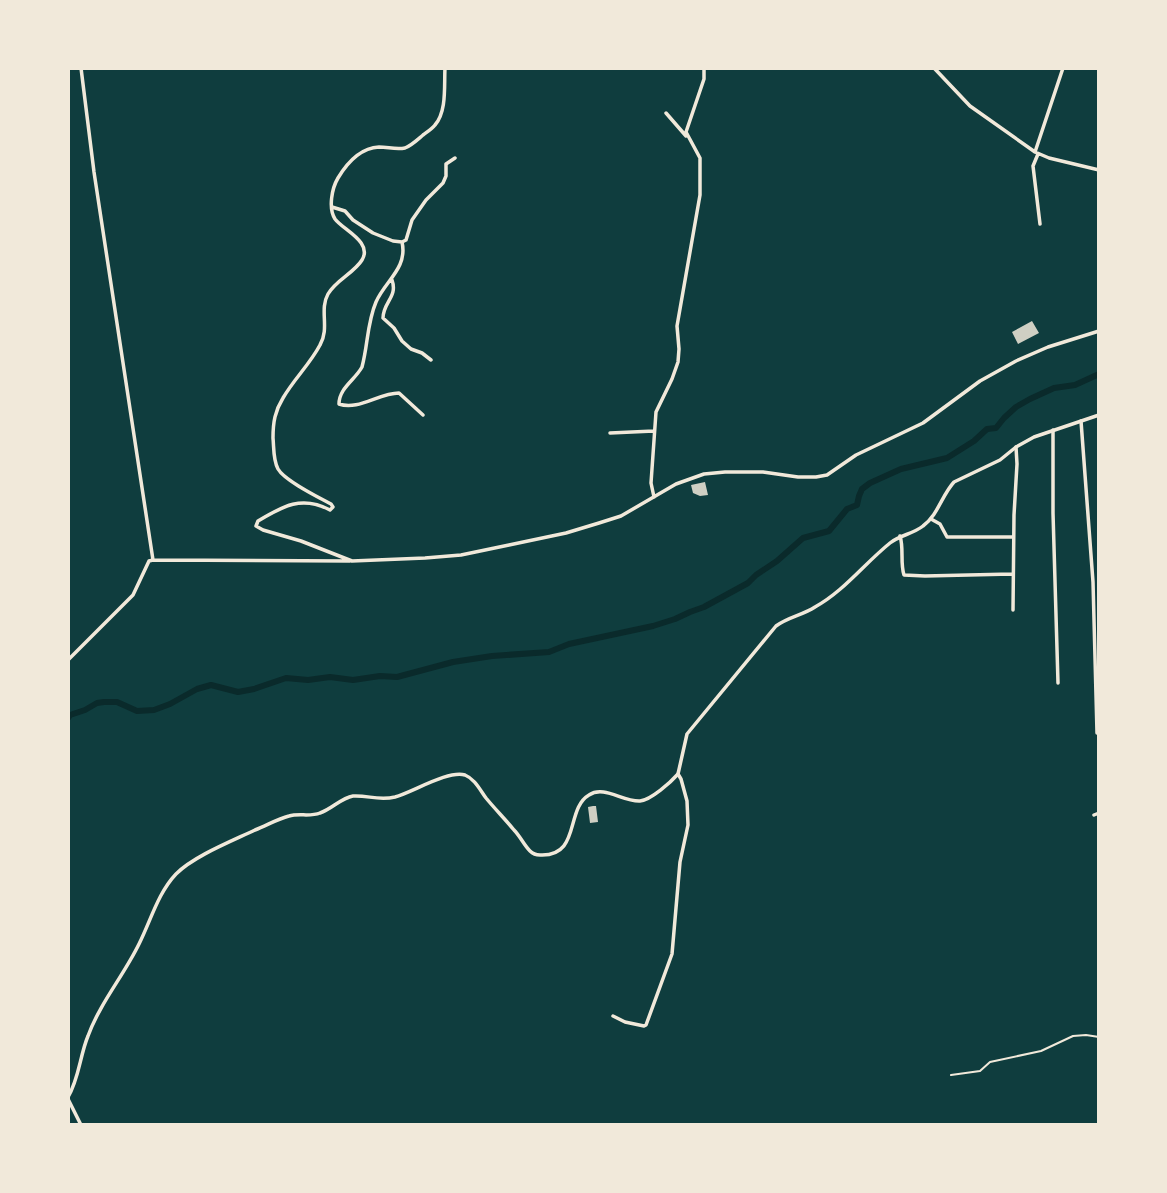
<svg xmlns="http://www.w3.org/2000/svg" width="1167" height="1193" font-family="'Fira Sans',sans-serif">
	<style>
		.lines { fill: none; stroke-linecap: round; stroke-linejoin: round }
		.canal { stroke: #0a2a2b; stroke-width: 6 }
		.building { fill: #cfcfc3 }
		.service { stroke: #f1e9da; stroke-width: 2 }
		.minor { stroke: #f1e9da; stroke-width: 3.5 }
		.tertiary { stroke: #f1e9da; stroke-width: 3.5 }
	</style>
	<rect width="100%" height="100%" fill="#0f3d3e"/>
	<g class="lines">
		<path class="canal" d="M 68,718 L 70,715 L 85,710 L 97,703 L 104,702 L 117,702 L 137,711 L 154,710 L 170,704 L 197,689 L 211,685 L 238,692 L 254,689 L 286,678 L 308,680 L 330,677 L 353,680 L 380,676 L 397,677 L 453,662 L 492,656 L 549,652 L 569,644 L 653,626 L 675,619 L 690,612 L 704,607 L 748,583 L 756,575 L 777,561 L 803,538 L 829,531 L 847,509 L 857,505 L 859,496 L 862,489 L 870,483 L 901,469 L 947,458 L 974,441 L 987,429 L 996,428 L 1004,418 L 1016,407 L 1030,399 L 1054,388 L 1075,385 L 1099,374"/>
	</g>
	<path class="building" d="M 1032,321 L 1039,333 L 1018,344 L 1012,332 Z
		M 705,482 L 708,495 L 700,496 L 693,493 L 691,485 Z
		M 593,806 L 596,806 L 598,822 L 590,823 L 588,807 Z"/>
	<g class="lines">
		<path class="service" d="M 951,1075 L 980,1071 L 990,1062 L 1041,1051 L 1073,1036 L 1086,1035 L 1099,1037"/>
		<path class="minor" d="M 81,68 L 94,172 L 153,560
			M 445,68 C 444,86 447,111 435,125 C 432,129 427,132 423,135 C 417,140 412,145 405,148 C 396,150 388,147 379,147 C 360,148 347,163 338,178 C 332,188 328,208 335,219 C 343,230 373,242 362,260 C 354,273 336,280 328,294 C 319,310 330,328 320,345 C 310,364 294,379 283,398 C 275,411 273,422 273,438 C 274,448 273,460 278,469 C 285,481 318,497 331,504 L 333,507 L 330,510 C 302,495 283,506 258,521 L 256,526 L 263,530 L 301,541 L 352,561 L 425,558 L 461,555 L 509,545 L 566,533 L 599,523 L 621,516 L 676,484 L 704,474 L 725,472 L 763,472 L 798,477 L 816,477 L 827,475 L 856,455 L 923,423 L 980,381 L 1016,361 L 1048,347 L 1099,331
			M 934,68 L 970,106 L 1035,152 L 1049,158 L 1099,170
			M 666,113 L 686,136
			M 1035,152 L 1063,68
			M 1038,154 L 1033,166 L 1040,224
			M 332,207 L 345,211 L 353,220 L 373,233 L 393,241 L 402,242 C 408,268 385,281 376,302 C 367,323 368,345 362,367 C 355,380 339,388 339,404 C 358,411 379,393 399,393 L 423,415
			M 402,242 L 406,240 L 412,220 L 426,200 L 443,183 L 446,176 L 446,164 L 455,158
			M 392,280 C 398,297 383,302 383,318 L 394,328 L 402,341 L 411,349 L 422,353 L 431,360
			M 1081,421 L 1093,582 L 1097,733
			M 1053,430 L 1053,513 L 1058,683
			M 610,433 L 654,431
			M 654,497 L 651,483 L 656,412 L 672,379 L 678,362 L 679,349 L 677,326 L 700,195 L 700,158 L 686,132 L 704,79 L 704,69
			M 931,519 L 940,524 L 947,537 L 1013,537
			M 900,536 C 904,548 900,563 904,575 L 925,576 L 1012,574
			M 1013,610 L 1014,515 L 1017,464 L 1016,447
			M 68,660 L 133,595 L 149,561 L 153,560 L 350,561
			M 1094,815 L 1099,813
			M 613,1016 L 625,1022 L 644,1026 L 646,1025 L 672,954 L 680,862 L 688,825 L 687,801 L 681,779 L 678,774
			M 68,1099 L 81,1125"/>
		<path class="tertiary" d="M 68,1097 C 79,1079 80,1055 88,1036 C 100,1003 124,975 139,944 C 151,920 158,893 176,874 C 194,856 232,841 255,830 C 266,826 277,819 289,816 C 299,813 310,817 320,813 C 332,809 341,798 353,796 C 368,795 378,801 395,797 C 413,792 448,770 465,775 C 475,779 480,790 486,798 C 495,809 505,819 514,830 C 520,836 524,845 530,851 C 533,854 536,855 540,855 C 581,857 565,809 589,795 C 604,785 623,802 640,801 C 651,800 671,782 678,774 L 687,734 L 776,626 C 788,617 803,615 815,607 C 844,591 864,564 890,543 C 900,535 913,534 923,526 C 938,515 942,495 954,482 L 1000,460 L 1016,447 L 1034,437 L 1099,415"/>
	</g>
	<rect width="1167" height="1193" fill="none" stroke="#f1e9da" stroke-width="140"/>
</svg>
